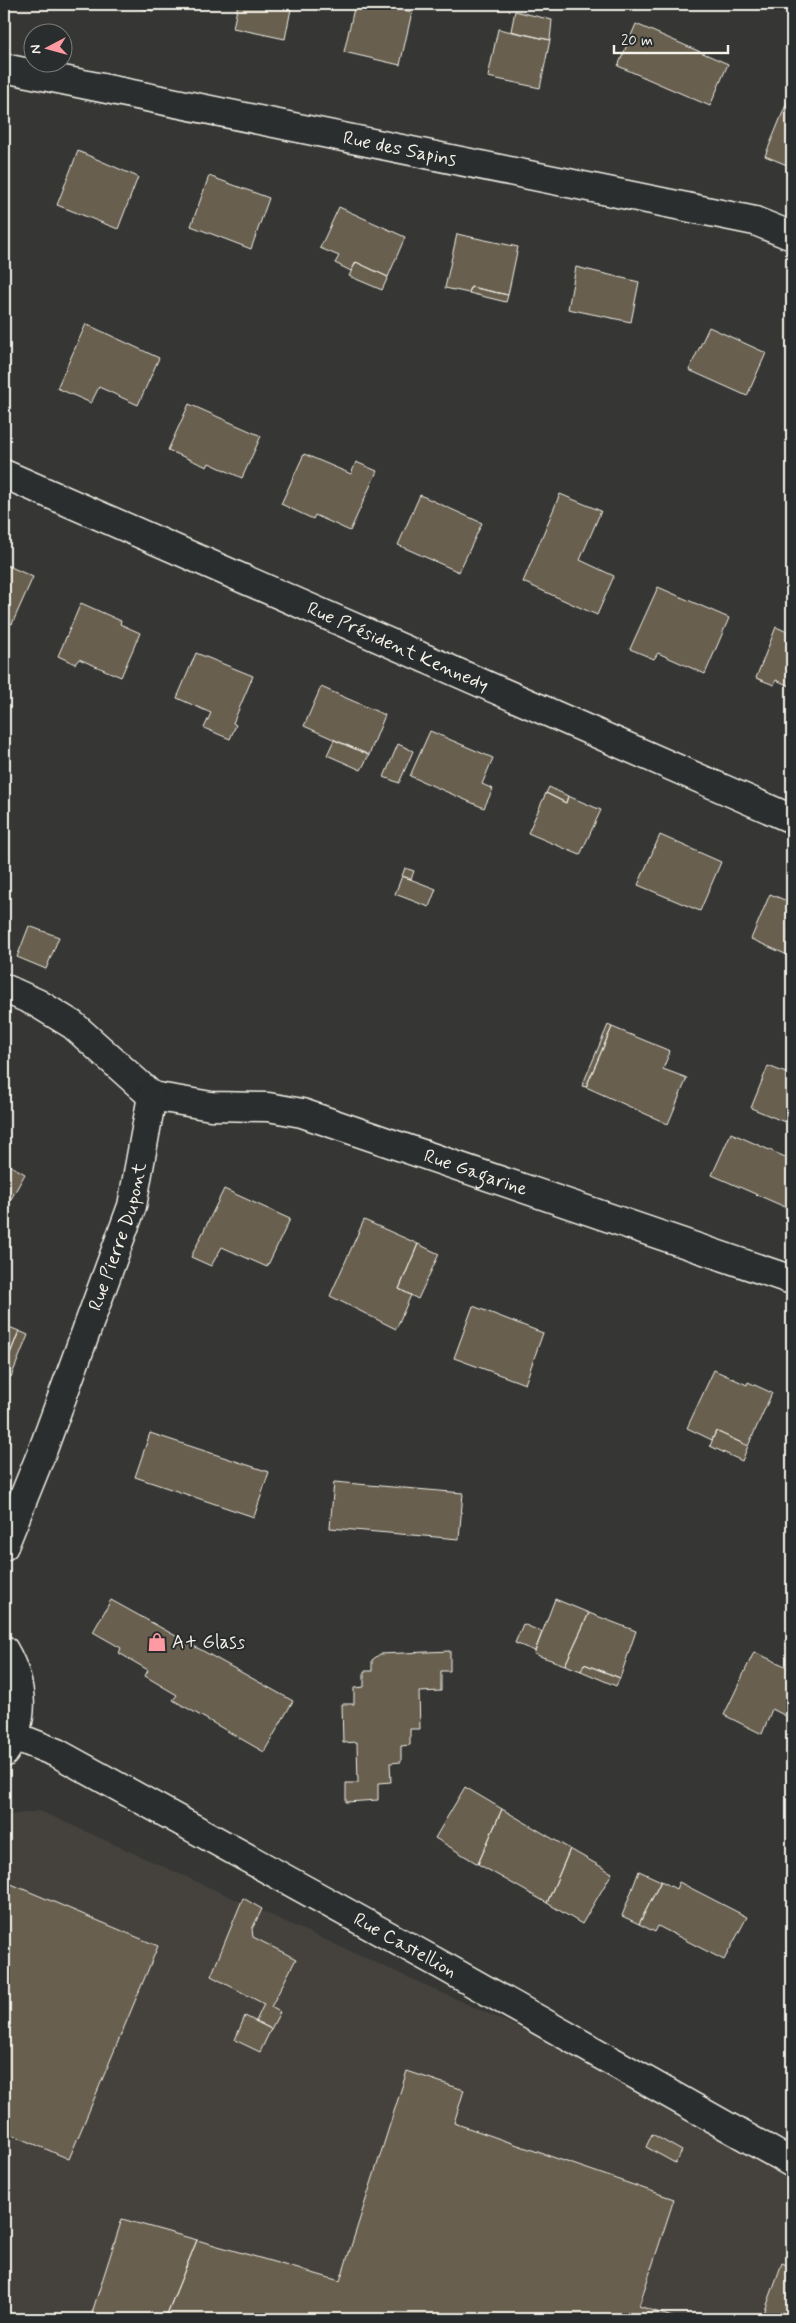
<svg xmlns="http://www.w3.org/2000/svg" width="796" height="2323" font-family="Mynerve,sans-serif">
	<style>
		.built { fill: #45433d }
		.building { fill: #675f4f; stroke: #f4f1e8 }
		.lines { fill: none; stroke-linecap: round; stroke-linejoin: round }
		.minor-casing { stroke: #f4f1e8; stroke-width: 31 }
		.secondary-casing { stroke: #f4f1e8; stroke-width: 31 }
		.minor { stroke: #2a2d2e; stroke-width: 28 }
		.secondary { stroke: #2a2d2e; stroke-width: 28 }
		.labels { text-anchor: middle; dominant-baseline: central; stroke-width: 4; stroke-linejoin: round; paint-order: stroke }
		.street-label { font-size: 19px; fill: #f4f1e8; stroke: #2a2d2e }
		.poi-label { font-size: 19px; fill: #f4f1e8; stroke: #2a2d2e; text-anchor: start }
	</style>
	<rect width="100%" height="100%" fill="#363735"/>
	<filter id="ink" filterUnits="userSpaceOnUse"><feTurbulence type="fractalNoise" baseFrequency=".02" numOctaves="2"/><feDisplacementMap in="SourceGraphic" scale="10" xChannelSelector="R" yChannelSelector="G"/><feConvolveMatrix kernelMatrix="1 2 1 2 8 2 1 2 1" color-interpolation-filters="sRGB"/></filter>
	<g filter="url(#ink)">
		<path class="built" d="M 40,1811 L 792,2151 L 792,2319 L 4,2319 L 4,1816 Z"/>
		<path class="building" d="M 124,4 L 155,4 L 153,11 Z
			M 238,4 L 292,4 L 285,39 L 233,28 Z
			M 355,4 L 378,4 L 412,12 L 400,65 L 344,52 Z
			M 515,11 L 552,20 L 550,40 L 511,31 Z
			M 636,24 L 728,64 L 710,106 L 618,66 Z
			M 498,29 L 550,40 L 540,88 L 488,77 Z
			M 792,90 L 792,167 L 765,156 Z
			M 78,151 L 138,177 L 118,229 L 57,205 Z
			M 209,176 L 269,198 L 251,249 L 191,226 Z
			M 339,207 L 405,237 L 388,277 L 356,262 L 351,271 L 335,263 L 339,256 L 320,248 Z
			M 457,234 L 518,247 L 508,295 L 471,287 L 469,293 L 445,288 Z
			M 356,262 L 388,277 L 382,290 L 349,276 Z
			M 576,267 L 639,282 L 631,322 L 568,309 Z
			M 471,287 L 508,295 L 506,302 L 469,293 Z
			M 86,324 L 159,358 L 138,405 L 99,387 L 91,403 L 57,388 Z
			M 709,327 L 766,353 L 747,396 L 689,370 Z
			M 189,404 L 261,436 L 242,478 L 209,463 L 207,467 L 168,450 Z
			M 304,454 L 351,474 L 356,462 L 377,471 L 350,531 L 315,515 L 313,519 L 281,504 Z
			M 560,494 L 601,511 L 580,560 L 614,576 L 597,615 L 523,582 Z
			M 420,495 L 482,523 L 459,572 L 398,545 Z
			M 4,564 L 33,577 L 12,624 L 4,621 Z
			M 658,587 L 729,618 L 705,674 L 658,653 L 654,659 L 630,649 Z
			M 81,603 L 121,621 L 120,624 L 140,633 L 121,677 L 79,659 L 75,664 L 58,656 Z
			M 776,627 L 792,634 L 792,687 L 776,680 L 774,685 L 756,678 Z
			M 196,653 L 253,676 L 233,723 L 236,725 L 230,739 L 204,728 L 211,713 L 177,698 Z
			M 321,687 L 385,715 L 369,755 L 304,726 Z
			M 430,731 L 493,758 L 482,784 L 493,789 L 484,808 L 410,776 Z
			M 334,740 L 369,755 L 361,770 L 327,755 Z
			M 398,744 L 413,751 L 399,783 L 384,777 Z
			M 549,787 L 568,796 L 566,803 L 546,793 Z
			M 546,793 L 566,803 L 568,796 L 601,810 L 580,855 L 528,833 Z
			M 660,835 L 721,862 L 700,911 L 638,885 Z
			M 405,868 L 414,871 L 411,879 L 402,876 Z
			M 402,876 L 436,889 L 429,907 L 395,894 Z
			M 770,894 L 792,903 L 792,957 L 751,939 Z
			M 29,926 L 59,937 L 46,969 L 17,957 Z
			M 608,1025 L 612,1027 L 586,1087 L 582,1086 Z
			M 612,1027 L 670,1051 L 663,1069 L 687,1078 L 668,1124 L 586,1087 Z
			M 768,1066 L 786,1073 L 787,1070 L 792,1072 L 792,1125 L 751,1108 Z
			M 731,1133 L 792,1160 L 792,1210 L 712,1175 Z
			M 4,1162 L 25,1174 L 11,1199 L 7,1197 L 4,1204 Z
			M 224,1189 L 290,1219 L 267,1267 L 222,1247 L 211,1266 L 191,1257 Z
			M 364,1220 L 418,1244 L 399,1289 L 411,1295 L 396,1329 L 330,1296 Z
			M 418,1244 L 439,1254 L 418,1299 L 399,1289 Z
			M 473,1306 L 543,1333 L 525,1384 L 454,1358 Z
			M 4,1325 L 19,1331 L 4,1369 Z
			M 19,1331 L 28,1335 L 11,1377 L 4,1374 L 4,1369 Z
			M 714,1370 L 747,1385 L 748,1382 L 772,1393 L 748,1446 L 716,1431 L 712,1440 L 687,1428 Z
			M 716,1431 L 748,1446 L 742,1461 L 710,1446 Z
			M 150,1433 L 269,1472 L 254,1517 L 135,1477 Z
			M 334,1482 L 463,1493 L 459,1539 L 330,1528 Z
			M 555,1599 L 589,1613 L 565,1665 L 534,1654 Z
			M 111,1600 L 293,1701 L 264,1752 L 173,1700 L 177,1695 L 145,1676 L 148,1670 L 119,1653 L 121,1648 L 93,1632 Z
			M 589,1613 L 636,1631 L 620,1678 L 584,1664 L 581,1671 L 565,1665 Z
			M 523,1624 L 542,1632 L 535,1651 L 515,1643 Z
			M 450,1651 L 450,1671 L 441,1671 L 441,1691 L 419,1692 L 420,1729 L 410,1729 L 410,1745 L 401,1746 L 401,1762 L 390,1763 L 391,1782 L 378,1783 L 378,1800 L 346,1802 L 346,1783 L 358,1783 L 357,1742 L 343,1743 L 342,1704 L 354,1704 L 354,1688 L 364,1687 L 364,1671 L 372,1671 L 372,1660 L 380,1654 Z
			M 754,1652 L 792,1669 L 792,1719 L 772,1709 L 762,1734 L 724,1715 Z
			M 584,1664 L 620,1678 L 616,1686 L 581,1671 Z
			M 465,1787 L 502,1809 L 478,1864 L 435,1838 Z
			M 502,1809 L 570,1849 L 547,1903 L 478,1864 Z
			M 570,1849 L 612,1873 L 582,1924 L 547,1903 Z
			M 639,1871 L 661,1881 L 639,1924 L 622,1916 Z
			M 4,1881 L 158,1946 L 69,2159 L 4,2131 Z
			M 661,1881 L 676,1889 L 679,1882 L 747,1917 L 724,1960 L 658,1926 L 655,1932 L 639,1924 Z
			M 243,1898 L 262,1909 L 252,1929 L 253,1937 L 296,1959 L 271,2007 L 280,2012 L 271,2029 L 256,2021 L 264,2004 L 211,1976 Z
			M 245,2016 L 271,2029 L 260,2052 L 235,2040 Z
			M 407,2071 L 464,2090 L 454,2123 L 674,2199 L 639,2306 L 678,2319 L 165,2319 L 197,2240 L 340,2281 Z
			M 652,2134 L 682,2151 L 675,2163 L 646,2147 Z
			M 122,2219 L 197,2240 L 165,2319 L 90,2319 Z
			M 782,2263 L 792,2267 L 792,2319 L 762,2319 Z"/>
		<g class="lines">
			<g class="minor-casing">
				<g id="minor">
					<path id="s1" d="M 4,68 L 755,221 L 792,236"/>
					<path id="s2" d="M 4,474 L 792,819"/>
					<path d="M 4,988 L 37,1003 L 73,1025 L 152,1096"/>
					<path id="s3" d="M 152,1096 L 211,1106 L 268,1107 L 302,1113 L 792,1280"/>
					<path id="s4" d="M 4,1546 L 42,1452 L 132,1206 L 152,1096"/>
				</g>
			</g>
			<g class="secondary-casing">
				<g id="secondary">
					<path d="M 4,1650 C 23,1683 27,1721 4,1753"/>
					<path id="s5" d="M 14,1736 L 57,1753 L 445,1967 L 792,2163"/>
				</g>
			</g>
			<use href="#minor" class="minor"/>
			<use href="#secondary" class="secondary"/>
		</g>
	</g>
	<defs>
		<g id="shop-bare" transform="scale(1.5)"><path d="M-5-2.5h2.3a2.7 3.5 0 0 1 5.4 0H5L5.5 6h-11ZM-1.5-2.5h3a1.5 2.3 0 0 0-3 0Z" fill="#ff9aa2" stroke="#2a2d2e" stroke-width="2.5" paint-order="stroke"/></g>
	</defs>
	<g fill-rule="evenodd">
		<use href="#shop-bare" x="157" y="1642"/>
	</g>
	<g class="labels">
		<g class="street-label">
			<text stroke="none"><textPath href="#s1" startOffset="404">Rue des Sapins</textPath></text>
			<text stroke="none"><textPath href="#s2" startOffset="430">Rue Président Kennedy</textPath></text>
			<text stroke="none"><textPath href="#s3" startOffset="335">Rue Gagarine</textPath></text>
			<text stroke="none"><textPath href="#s4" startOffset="330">Rue Pierre Dupont</textPath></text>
			<text stroke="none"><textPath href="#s5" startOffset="444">Rue Castellion</textPath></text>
		</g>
		<g class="poi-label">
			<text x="172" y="1642">A+ Glass</text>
		</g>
	</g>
	<rect width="796" height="2323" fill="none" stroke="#2a2d2e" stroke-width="20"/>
	<rect x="10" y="10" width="776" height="2303" fill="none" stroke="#f4f1e8" stroke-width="2" filter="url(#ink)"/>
	<g transform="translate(48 48) rotate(264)"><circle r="24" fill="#2a2d2e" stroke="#7b7b78"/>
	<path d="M0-4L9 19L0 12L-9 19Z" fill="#ff9aa2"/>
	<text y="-8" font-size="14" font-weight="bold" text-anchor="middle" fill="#f4f1e8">N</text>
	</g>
	<path d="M614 45v8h114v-8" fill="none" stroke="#f4f1e8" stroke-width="2.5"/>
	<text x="621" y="45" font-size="15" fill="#f4f1e8" stroke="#2a2d2e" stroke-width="4" paint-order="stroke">20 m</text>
</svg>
